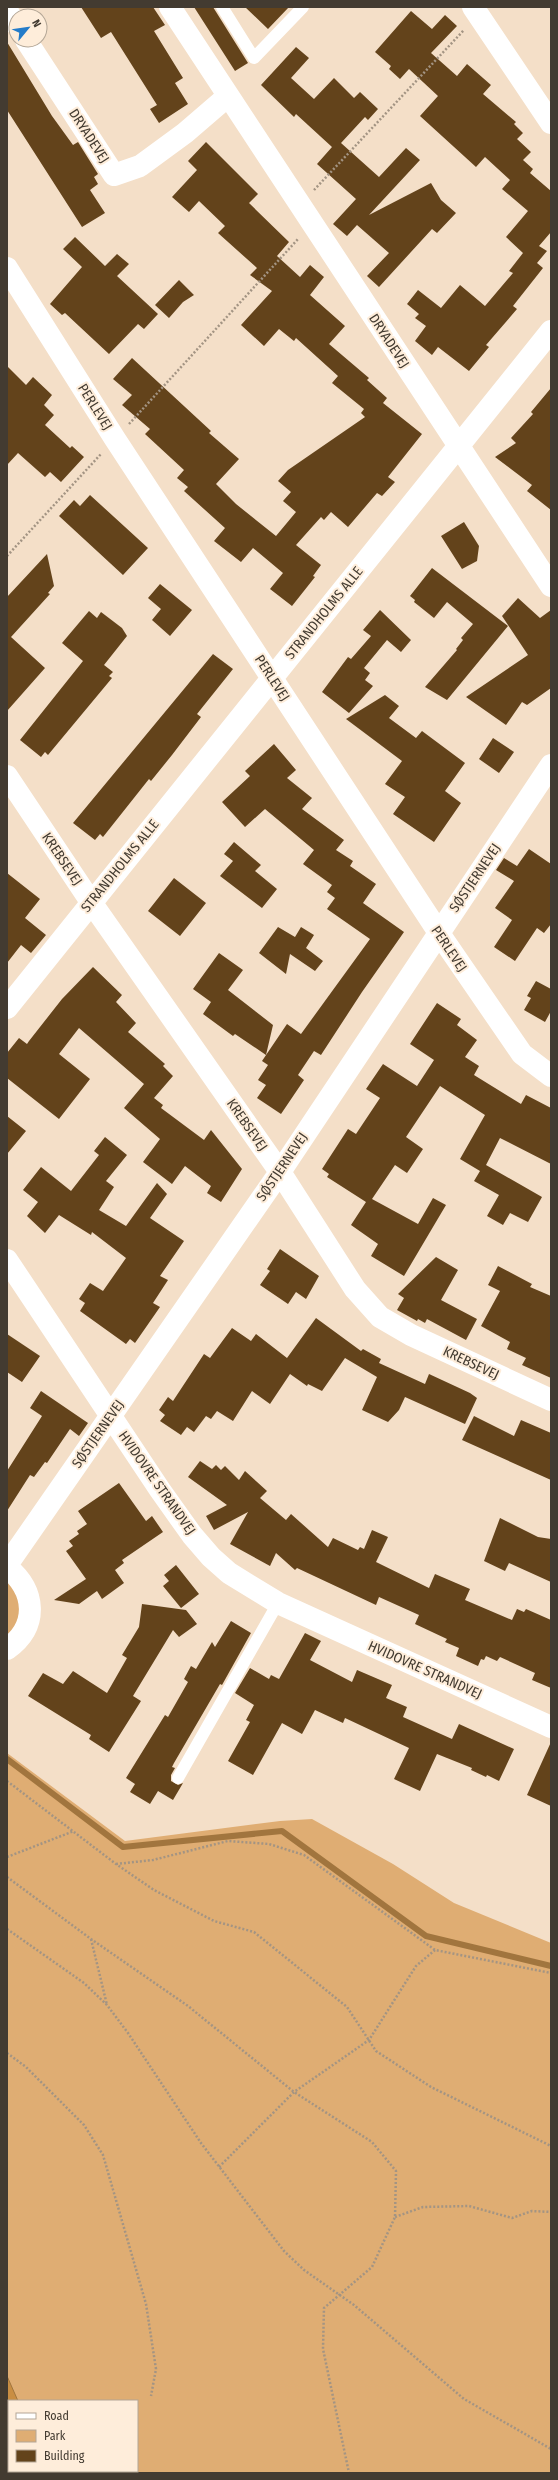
<svg xmlns="http://www.w3.org/2000/svg" width="558" height="2480" font-family="'Fira Sans Condensed',sans-serif">
	<style>
		.green { fill: #dfad73; fill-rule: evenodd }
		.water { fill: #c98e43; stroke: #a1753e }
		.lines { fill: none; stroke-linecap: round; stroke-linejoin: round }
		.stream { stroke: #a1753e; stroke-width: 6 }
		.building { fill: #63431b }
		.path { stroke: #a39483; stroke-width: 2.5; stroke-dasharray: 2 2; stroke-linecap: butt }
		.lane { stroke: #fff; stroke-width: 12 }
		.street { stroke: #fff; stroke-width: 22 }
		.labels { text-anchor: middle; dominant-baseline: central; stroke-width: 4; stroke-linejoin: round; paint-order: stroke }
		.street-label { font-size: 14px; fill: #433b31; stroke: #feedda }
	</style>
	<rect width="100%" height="100%" fill="#f4dfc8"/>
	<path class="green" d="M 7,1577 C 23,1597 24,1619 7,1638 Z
		M 7,1753 L 125,1841 L 280,1821 L 312,1819 L 393,1864 L 454,1903 L 551,1943 L 551,2473 L 7,2473 ZM 9,2401 L 137,2401 L 137,2471 L 9,2471 Z"/>
	<path class="water" d="M 7,2376 L 18,2401 L 9,2401 L 9,2471 L 51,2471 L 52,2473 L 7,2473 Z"/>
	<g class="lines">
		<path class="stream" d="M 7,1759 L 123,1847 L 282,1831 L 426,1936 L 551,1966"/>
	</g>
	<path class="building" d="M 81,7 L 153,7 L 165,25 L 154,31 L 183,78 L 175,83 L 188,104 L 159,123 L 150,109 L 157,105 L 111,32 L 101,38 Z
		M 194,7 L 213,7 L 248,63 L 235,71 Z
		M 245,7 L 289,7 L 268,29 Z
		M 411,11 L 432,29 L 445,15 L 457,26 L 431,53 L 457,76 L 467,64 L 491,85 L 483,94 L 516,122 L 514,124 L 523,133 L 517,139 L 531,152 L 523,160 L 533,169 L 530,173 L 551,191 L 551,232 L 539,246 L 547,251 L 537,263 L 543,268 L 513,306 L 517,309 L 486,345 L 489,347 L 469,371 L 438,347 L 432,355 L 415,341 L 426,326 L 415,318 L 419,314 L 407,304 L 418,290 L 441,308 L 460,285 L 485,306 L 513,273 L 509,271 L 523,253 L 506,237 L 528,211 L 502,189 L 510,180 L 485,157 L 476,167 L 420,116 L 438,96 L 409,69 L 400,79 L 389,69 L 391,66 L 375,52 Z
		M 7,42 L 52,116 L 73,145 L 78,142 L 98,174 L 94,177 L 98,184 L 90,190 L 105,213 L 82,227 L 7,110 Z
		M 296,47 L 309,58 L 291,78 L 314,99 L 334,78 L 354,98 L 360,92 L 378,109 L 368,120 L 365,117 L 341,143 L 379,177 L 406,148 L 420,160 L 369,215 L 431,183 L 441,200 L 456,213 L 437,233 L 432,229 L 379,287 L 367,276 L 389,253 L 357,225 L 347,236 L 333,224 L 356,199 L 317,164 L 332,147 L 296,114 L 294,117 L 261,85 Z
		M 206,142 L 258,194 L 249,203 L 289,242 L 277,256 L 300,277 L 310,265 L 324,277 L 310,295 L 345,326 L 329,344 L 369,378 L 367,380 L 387,398 L 383,403 L 422,434 L 388,477 L 395,482 L 382,496 L 377,493 L 348,527 L 331,512 L 324,520 L 321,517 L 296,545 L 321,565 L 313,576 L 315,577 L 292,606 L 270,589 L 283,573 L 253,548 L 241,562 L 214,541 L 225,528 L 184,491 L 188,487 L 177,478 L 184,470 L 145,434 L 150,429 L 122,405 L 132,395 L 113,379 L 132,358 L 211,431 L 209,433 L 239,459 L 216,484 L 236,504 L 276,536 L 296,512 L 283,501 L 291,492 L 278,481 L 288,470 L 365,417 L 361,413 L 364,409 L 332,383 L 338,376 L 296,338 L 294,341 L 279,329 L 264,346 L 241,325 L 272,291 L 250,275 L 257,268 L 218,233 L 225,226 L 199,201 L 189,212 L 172,197 L 197,170 L 188,161 Z
		M 75,237 L 105,266 L 117,254 L 129,264 L 117,276 L 158,314 L 144,329 L 138,324 L 109,354 L 65,313 L 62,315 L 50,304 L 82,267 L 63,249 Z
		M 179,280 L 194,295 L 183,302 L 169,318 L 155,305 Z
		M 7,366 L 26,385 L 33,377 L 52,395 L 44,405 L 54,415 L 45,425 L 70,448 L 72,446 L 84,457 L 61,482 L 50,472 L 45,477 L 18,453 L 7,465 Z
		M 551,388 L 551,510 L 527,491 L 532,485 L 495,457 L 516,443 L 511,438 L 533,414 L 531,412 Z
		M 90,495 L 148,548 L 123,575 L 59,516 L 74,500 L 80,506 Z
		M 464,522 L 479,546 L 477,561 L 462,569 L 441,536 Z
		M 47,554 L 54,586 L 48,593 L 50,594 L 11,637 L 45,668 L 7,711 L 7,597 Z
		M 432,568 L 508,626 L 447,700 L 425,687 L 457,650 L 456,649 L 463,640 L 461,638 L 473,624 L 447,602 L 434,618 L 414,602 L 415,600 L 410,596 Z
		M 160,584 L 192,610 L 170,636 L 152,620 L 161,609 L 148,598 Z
		M 518,598 L 540,618 L 551,610 L 551,688 L 527,705 L 522,702 L 506,725 L 466,697 L 528,655 L 502,616 Z
		M 380,610 L 411,640 L 401,652 L 387,640 L 364,668 L 370,673 L 365,680 L 373,686 L 349,713 L 322,692 L 348,657 L 351,659 L 371,636 L 363,630 Z
		M 89,611 L 97,618 L 101,612 L 122,628 L 127,636 L 104,665 L 113,672 L 109,676 L 112,678 L 48,755 L 45,752 L 41,757 L 20,740 L 83,661 L 62,643 Z
		M 213,654 L 233,669 L 197,714 L 201,717 L 172,755 L 151,781 L 149,779 L 103,837 L 100,834 L 95,840 L 73,823 Z
		M 385,695 L 399,706 L 389,718 L 416,738 L 422,731 L 465,763 L 445,791 L 461,803 L 434,842 L 393,814 L 405,797 L 385,784 L 402,761 L 346,719 Z
		M 493,738 L 514,752 L 499,773 L 479,759 Z
		M 274,744 L 296,770 L 287,778 L 312,798 L 302,809 L 344,840 L 336,850 L 353,861 L 350,866 L 376,884 L 363,903 L 404,932 L 362,992 L 321,1055 L 314,1051 L 298,1075 L 304,1080 L 281,1114 L 257,1098 L 266,1085 L 258,1080 L 268,1065 L 262,1061 L 287,1024 L 301,1034 L 370,939 L 327,909 L 335,898 L 327,892 L 332,885 L 303,864 L 314,850 L 265,809 L 245,827 L 222,802 L 250,776 L 245,771 Z
		M 234,842 L 261,865 L 255,871 L 277,889 L 262,908 L 220,876 L 233,861 L 224,854 Z
		M 529,849 L 551,864 L 551,924 L 544,933 L 537,928 L 515,961 L 494,947 L 512,920 L 495,908 L 514,881 L 496,870 L 504,858 L 517,866 Z
		M 7,873 L 40,899 L 25,918 L 46,935 L 31,953 L 21,945 L 7,963 Z
		M 174,878 L 206,903 L 180,936 L 148,911 Z
		M 278,927 L 295,937 L 301,927 L 314,935 L 306,948 L 323,961 L 315,971 L 290,954 L 286,974 L 259,953 Z
		M 219,953 L 243,970 L 228,990 L 273,1025 L 266,1055 L 235,1034 L 233,1036 L 203,1014 L 211,1002 L 193,989 Z
		M 93,967 L 122,995 L 116,1002 L 136,1023 L 128,1032 L 165,1064 L 163,1066 L 173,1076 L 154,1098 L 163,1105 L 161,1108 L 204,1140 L 211,1130 L 242,1169 L 221,1202 L 207,1193 L 211,1186 L 185,1166 L 172,1184 L 143,1162 L 160,1139 L 124,1108 L 144,1084 L 79,1028 L 59,1054 L 90,1079 L 59,1119 L 7,1078 L 7,1053 L 19,1038 L 27,1044 L 29,1041 L 62,999 Z
		M 536,981 L 551,989 L 551,1011 L 545,1022 L 524,1010 L 531,998 L 527,996 Z
		M 437,1003 L 461,1019 L 457,1025 L 477,1040 L 465,1057 L 479,1066 L 474,1075 L 521,1104 L 526,1095 L 551,1108 L 551,1164 L 500,1138 L 486,1165 L 542,1197 L 528,1222 L 510,1213 L 503,1225 L 487,1216 L 499,1195 L 474,1181 L 480,1171 L 460,1159 L 485,1115 L 440,1086 L 406,1137 L 423,1149 L 407,1173 L 395,1165 L 372,1199 L 418,1224 L 433,1198 L 446,1205 L 404,1276 L 371,1256 L 378,1244 L 351,1225 L 366,1202 L 327,1177 L 329,1174 L 322,1169 L 348,1129 L 356,1134 L 380,1098 L 366,1089 L 383,1064 L 417,1086 L 434,1060 L 410,1044 Z
		M 7,1116 L 26,1131 L 7,1154 Z
		M 105,1137 L 127,1155 L 106,1181 L 114,1187 L 99,1210 L 126,1226 L 157,1183 L 167,1194 L 150,1218 L 184,1241 L 160,1276 L 168,1280 L 153,1303 L 160,1307 L 135,1343 L 130,1339 L 126,1344 L 80,1311 L 85,1303 L 79,1299 L 90,1283 L 103,1291 L 126,1258 L 92,1232 L 91,1235 L 59,1215 L 45,1233 L 27,1216 L 38,1202 L 23,1190 L 41,1167 L 71,1191 L 99,1155 L 94,1151 Z
		M 280,1249 L 319,1276 L 306,1299 L 296,1292 L 288,1304 L 260,1285 L 270,1271 L 267,1269 Z
		M 436,1257 L 458,1270 L 441,1300 L 477,1319 L 466,1340 L 427,1319 L 425,1323 L 418,1319 L 417,1321 L 397,1310 L 404,1298 L 398,1294 Z
		M 498,1266 L 532,1284 L 530,1287 L 551,1296 L 551,1378 L 522,1365 L 526,1358 L 507,1349 L 510,1342 L 481,1326 L 500,1291 L 488,1285 Z
		M 316,1318 L 361,1351 L 363,1349 L 381,1359 L 379,1363 L 425,1384 L 429,1374 L 470,1393 L 477,1398 L 465,1424 L 405,1397 L 399,1410 L 388,1422 L 362,1410 L 377,1377 L 345,1358 L 322,1391 L 308,1384 L 307,1386 L 290,1374 L 270,1404 L 252,1391 L 233,1421 L 217,1411 L 211,1419 L 206,1416 L 194,1432 L 187,1427 L 181,1435 L 160,1421 L 165,1415 L 159,1410 L 168,1397 L 173,1401 L 204,1354 L 210,1358 L 232,1328 L 251,1341 L 256,1334 L 287,1358 Z
		M 7,1334 L 40,1356 L 22,1382 L 7,1372 Z
		M 41,1391 L 88,1423 L 79,1436 L 70,1429 L 47,1463 L 45,1462 L 34,1477 L 30,1475 L 7,1511 L 7,1471 L 42,1416 L 30,1408 Z
		M 474,1416 L 514,1436 L 521,1420 L 551,1433 L 551,1480 L 462,1440 Z
		M 200,1461 L 212,1469 L 216,1465 L 221,1470 L 225,1466 L 239,1480 L 245,1471 L 267,1491 L 260,1498 L 286,1520 L 291,1514 L 328,1547 L 333,1538 L 358,1550 L 360,1547 L 364,1549 L 372,1530 L 388,1537 L 376,1562 L 429,1588 L 435,1574 L 470,1589 L 465,1600 L 512,1620 L 517,1609 L 524,1612 L 526,1609 L 551,1620 L 551,1688 L 532,1680 L 535,1673 L 500,1657 L 497,1661 L 486,1656 L 484,1660 L 481,1659 L 478,1666 L 456,1656 L 459,1648 L 445,1642 L 447,1639 L 415,1624 L 419,1615 L 379,1597 L 376,1605 L 297,1568 L 295,1570 L 276,1553 L 270,1566 L 230,1544 L 248,1512 L 214,1530 L 206,1516 L 227,1505 L 188,1477 Z
		M 119,1483 L 146,1521 L 152,1516 L 163,1532 L 122,1560 L 124,1563 L 115,1570 L 124,1583 L 102,1599 L 97,1591 L 79,1604 L 54,1600 L 86,1579 L 66,1551 L 73,1546 L 69,1541 L 79,1534 L 77,1531 L 87,1524 L 78,1511 Z
		M 500,1518 L 538,1537 L 551,1539 L 551,1582 L 509,1563 L 505,1571 L 484,1561 Z
		M 176,1565 L 199,1594 L 181,1608 L 163,1586 L 169,1581 L 164,1575 Z
		M 142,1604 L 186,1610 L 197,1624 L 179,1637 L 173,1630 L 133,1696 L 141,1701 L 109,1752 L 89,1739 L 91,1735 L 28,1696 L 43,1673 L 63,1684 L 73,1671 L 107,1693 L 127,1658 L 122,1655 L 139,1627 Z
		M 231,1621 L 251,1633 L 222,1685 L 220,1684 L 174,1763 L 172,1767 L 175,1768 L 171,1775 L 171,1781 L 178,1785 L 183,1783 L 173,1800 L 158,1791 L 150,1804 L 130,1792 L 135,1784 L 126,1778 L 165,1715 L 168,1717 L 188,1682 L 184,1679 L 191,1666 L 196,1669 L 212,1642 L 215,1647 Z
		M 305,1633 L 321,1641 L 310,1660 L 352,1682 L 357,1670 L 392,1685 L 386,1698 L 407,1707 L 403,1717 L 452,1739 L 459,1724 L 514,1749 L 499,1781 L 487,1775 L 486,1777 L 471,1770 L 472,1768 L 437,1754 L 420,1791 L 394,1779 L 409,1748 L 345,1718 L 343,1723 L 315,1710 L 302,1734 L 282,1723 L 253,1775 L 228,1761 L 250,1722 L 246,1720 L 254,1705 L 235,1693 L 250,1668 L 269,1679 L 271,1675 L 279,1679 Z
		M 551,1742 L 551,1806 L 527,1795 Z"/>
	<g class="lines">
		<path class="path" d="M 314,190 L 464,30
			M 129,424 L 299,238
			M 7,556 L 101,454
			M 7,1781 L 116,1864 L 154,1890 L 214,1921 L 254,1932 L 347,2007 L 376,2051 L 431,2087 L 551,2146
			M 7,1857 L 74,1831
			M 116,1864 L 153,1860 L 228,1841 L 269,1844 L 304,1855 L 435,1950 L 551,1973
			M 7,1877 L 91,1939 L 188,2006 L 294,2092 L 372,2142 L 396,2171 L 395,2217 L 372,2267 L 324,2308 L 323,2349 L 349,2473
			M 7,1929 L 84,1983 L 107,2005 L 128,2033 L 201,2143 L 284,2251 L 304,2270 L 354,2305 L 464,2399 L 551,2449
			M 91,1939 L 107,2005
			M 7,2053 L 26,2067 L 84,2125 L 103,2155 L 146,2304 L 156,2369 L 151,2396
			M 219,2167 L 294,2092 L 369,2040 L 416,1966 L 435,1950
			M 395,2217 L 423,2207 L 469,2206 L 512,2218 L 532,2211 L 551,2212"/>
		<path class="lane" d="M 222,7 L 254,58 L 303,7
			M 178,1778 L 278,1603"/>
		<path class="street" d="M 170,7 L 551,586
			M 473,7 L 551,123
			M 7,11 L 16,24
			M 26,40 L 114,175 L 140,166 L 185,133 L 228,96
			M 7,268 L 115,439 L 445,942 L 522,1054 L 551,1076
			M 7,776 L 91,902 L 280,1172 L 355,1289 L 380,1317 L 411,1335 L 551,1400
			M 7,1008 L 551,331
			M 7,1260 L 160,1490 L 192,1535 L 211,1557 L 229,1573 L 278,1603 L 551,1727
			M 7,1565 L 280,1172 L 551,765
			M 7,1567 C 36,1591 39,1626 7,1649"/>
	</g>
	<g class="labels">
		<g class="street-label">
			<text transform="translate(89 136) rotate(57)">DRYADEVEJ</text>
			<text transform="translate(389 341) rotate(57)">DRYADEVEJ</text>
			<text transform="translate(95 407) rotate(58)">PERLEVEJ</text>
			<text transform="translate(324 613) rotate(-51)">STRANDHOLMS ALLE</text>
			<text transform="translate(272 678) rotate(57)">PERLEVEJ</text>
			<text transform="translate(62 859) rotate(56)">KREBSEVEJ</text>
			<text transform="translate(120 866) rotate(-51)">STRANDHOLMS ALLE</text>
			<text transform="translate(475 878) rotate(-56)">SØSTJERNEVEJ</text>
			<text transform="translate(449 949) rotate(56)">PERLEVEJ</text>
			<text transform="translate(247 1125) rotate(55)">KREBSEVEJ</text>
			<text transform="translate(282 1167) rotate(-56)">SØSTJERNEVEJ</text>
			<text transform="translate(471 1363) rotate(25)">KREBSEVEJ</text>
			<text transform="translate(98 1434) rotate(-55)">SØSTJERNEVEJ</text>
			<text transform="translate(157 1483) rotate(55)">HVIDOVRE STRANDVEJ</text>
			<text transform="translate(425 1670) rotate(24)">HVIDOVRE STRANDVEJ</text>
		</g>
	</g>
	<rect width="558" height="2480" fill="none" stroke="#433b31" stroke-width="16"/>
	<rect x="8" y="2400" width="130" height="72" fill="#feedda" stroke="#b3a696"/>
	<rect x="16" y="2413" width="20" height="6" fill="#ffffff" stroke="#b3a696"/>
	<text x="44" y="2420" font-size="12" fill="#433b31">Road</text>
	<rect x="16" y="2430" width="20" height="12" fill="#dfad73" stroke="#b3a696"/>
	<text x="44" y="2440" font-size="12" fill="#433b31">Park</text>
	<rect x="16" y="2450" width="20" height="12" fill="#63431b" stroke="#b3a696"/>
	<text x="44" y="2460" font-size="12" fill="#433b31">Building</text>
	<g transform="translate(28 28) rotate(61)"><circle r="19" fill="#feedda" stroke="#b3a696"/>
	<path d="M0-3L7 15L0 10L-7 15Z" fill="#247cc9"/>
	<text y="-6" font-size="11" font-weight="bold" text-anchor="middle" fill="#433b31">N</text>
	</g>
</svg>
